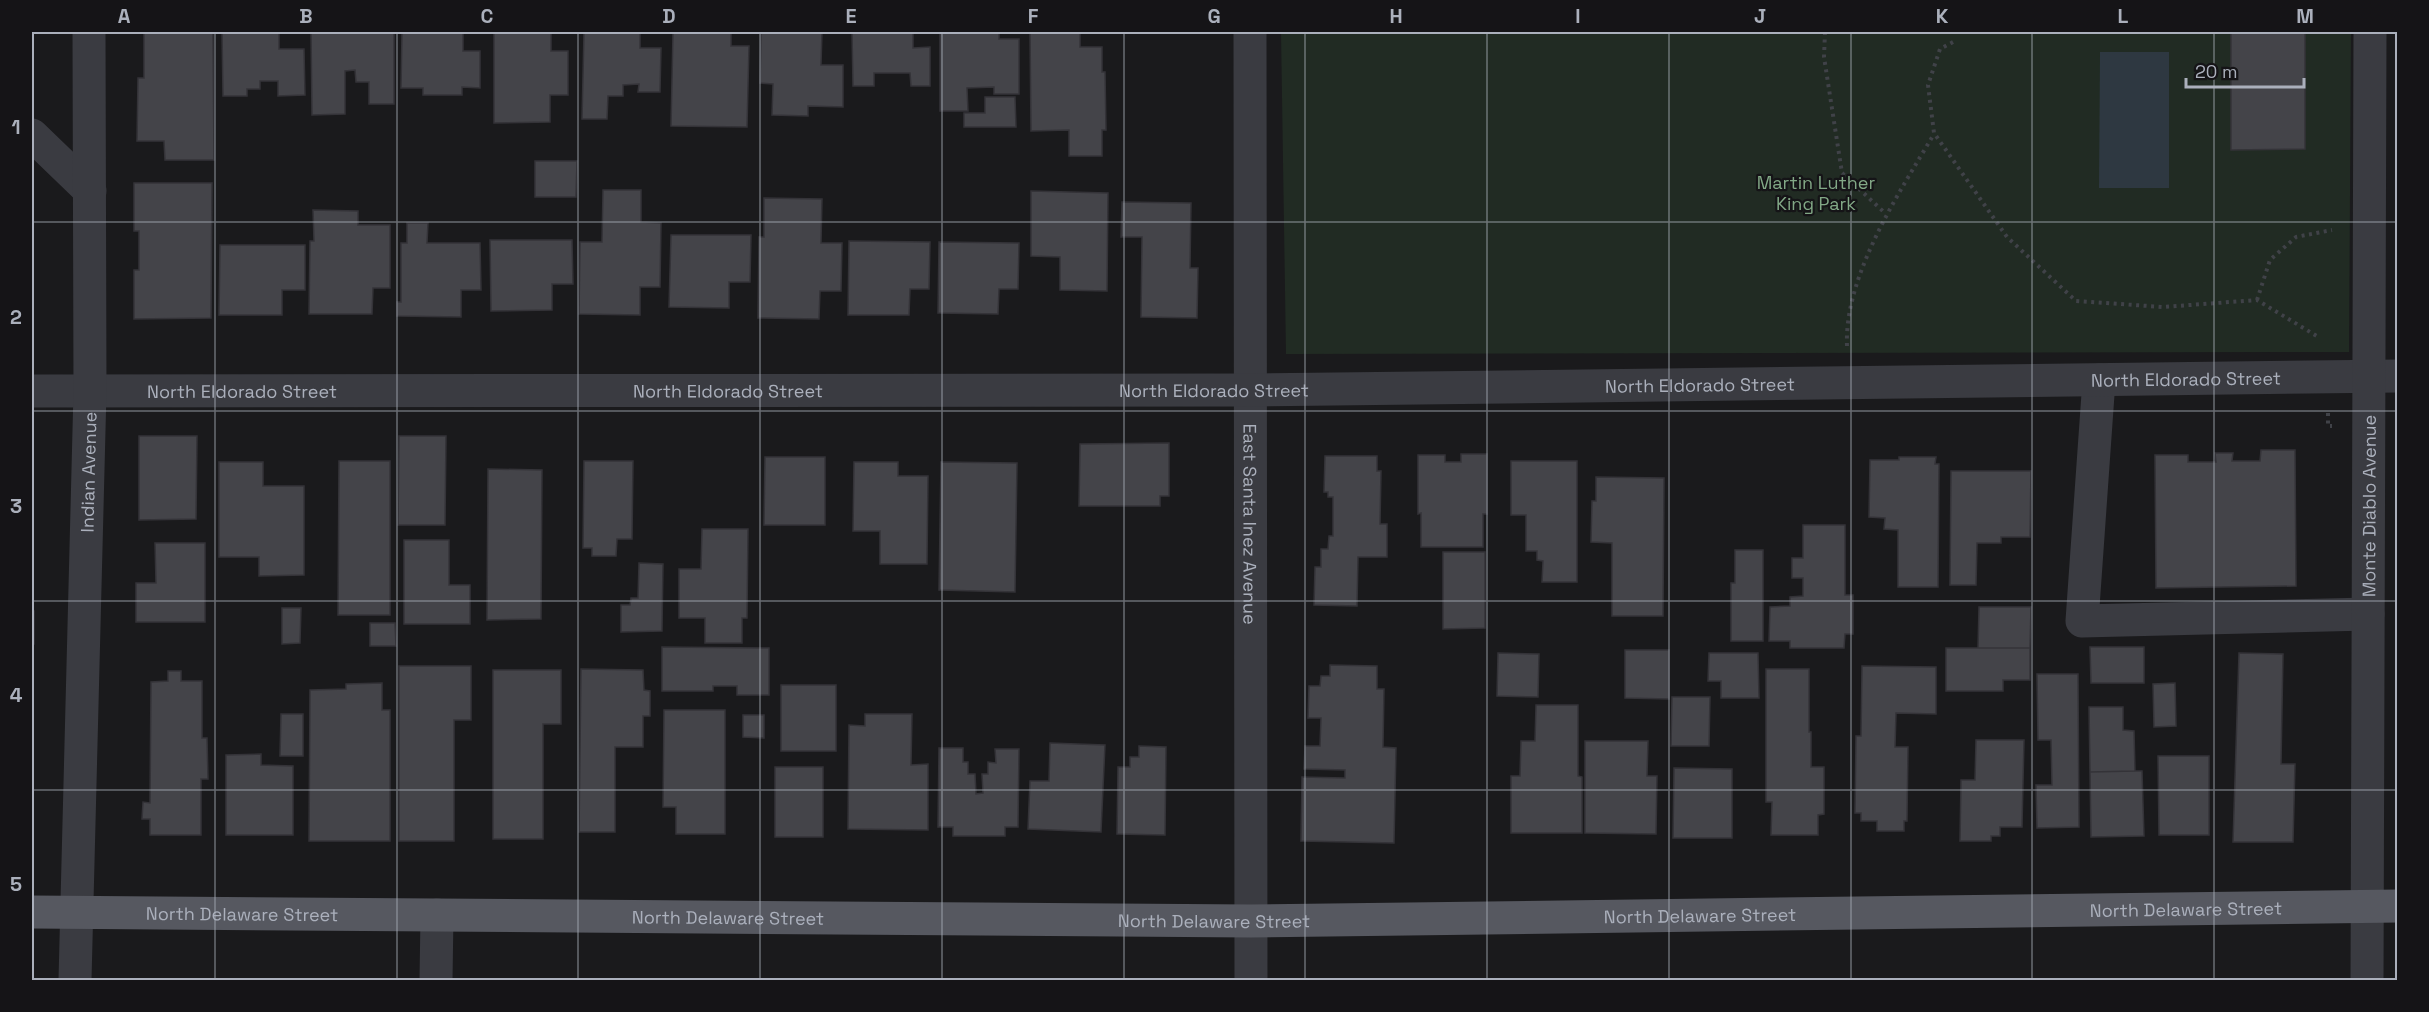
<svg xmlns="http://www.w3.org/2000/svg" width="2429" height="1012" font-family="'Space Grotesk',sans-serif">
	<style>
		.green { fill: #212b23 }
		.water { fill: #2e3841 }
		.building { fill: #444449; stroke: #343338; stroke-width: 1.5 }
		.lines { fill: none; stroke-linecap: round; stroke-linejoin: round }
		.path { stroke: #404248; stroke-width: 4; stroke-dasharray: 3 4.5; stroke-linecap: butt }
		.minor { stroke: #3a3b41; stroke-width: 33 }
		.major { stroke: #565860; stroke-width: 33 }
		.grid { fill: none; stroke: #abb0bc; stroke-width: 1.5; stroke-opacity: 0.55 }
		.labels { text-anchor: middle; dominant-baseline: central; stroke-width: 4.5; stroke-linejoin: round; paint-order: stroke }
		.park-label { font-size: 18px; fill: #82a886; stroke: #151417 }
		.street-label { font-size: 18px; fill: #abb0bc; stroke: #151417 }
		.neatline { fill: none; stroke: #abb0bc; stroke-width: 2 }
		.grid-label { font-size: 20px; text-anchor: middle; font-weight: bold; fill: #abb0bc }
	</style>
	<rect width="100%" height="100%" fill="#1a1a1c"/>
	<path class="green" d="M 1281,32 L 2351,32 L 2349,352 L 1286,354 Z"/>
	<path class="water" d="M 2100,52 L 2169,52 L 2169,188 L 2099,188 Z"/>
	<path class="building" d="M 144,32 L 213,32 L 214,160 L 165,160 L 164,141 L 137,141 L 138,78 L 144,78 Z
		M 222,32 L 279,32 L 279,49 L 304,49 L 305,95 L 278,96 L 278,81 L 260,81 L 260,89 L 247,89 L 247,96 L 223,96 Z
		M 311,32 L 394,32 L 394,104 L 369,104 L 369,82 L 356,82 L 355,70 L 345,71 L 345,114 L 312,115 Z
		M 402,32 L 463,32 L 463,51 L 480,51 L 480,88 L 462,87 L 462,95 L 423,95 L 423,88 L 401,88 Z
		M 494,32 L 551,32 L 551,51 L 568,51 L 568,95 L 550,95 L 550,122 L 494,123 Z
		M 584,32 L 640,32 L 640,48 L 661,48 L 660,92 L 638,92 L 639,84 L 623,85 L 623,96 L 608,96 L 607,119 L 582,119 Z
		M 673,32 L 731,32 L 731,46 L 749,46 L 747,127 L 671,126 Z
		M 761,32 L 822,32 L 821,65 L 843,65 L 843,107 L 808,106 L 808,116 L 772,115 L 773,84 L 760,83 Z
		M 852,32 L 913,32 L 913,48 L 930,47 L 930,86 L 911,86 L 910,73 L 874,73 L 874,86 L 853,86 Z
		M 940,32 L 999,32 L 999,39 L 1019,39 L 1019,94 L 994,94 L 994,87 L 967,88 L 968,111 L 940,111 Z
		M 1030,32 L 1080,32 L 1080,47 L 1102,47 L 1102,72 L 1105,72 L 1106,130 L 1102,130 L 1102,156 L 1069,156 L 1069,130 L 1031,131 Z
		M 2231,32 L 2305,32 L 2305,149 L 2231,150 Z
		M 985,97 L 1015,97 L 1016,127 L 964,127 L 964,113 L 985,113 Z
		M 535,161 L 577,161 L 576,197 L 535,197 Z
		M 134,183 L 212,183 L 211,318 L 134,319 L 134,270 L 139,270 L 139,231 L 134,231 Z
		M 603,190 L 641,190 L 641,222 L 661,223 L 660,287 L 640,287 L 640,315 L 579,314 L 580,242 L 602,242 Z
		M 1031,191 L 1108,193 L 1107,291 L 1060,290 L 1060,257 L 1031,256 Z
		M 764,198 L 822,199 L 821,243 L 842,243 L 841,291 L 820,291 L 819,319 L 758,318 L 759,237 L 764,237 Z
		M 1122,202 L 1191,203 L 1190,268 L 1198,268 L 1197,318 L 1141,317 L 1142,237 L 1121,237 Z
		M 313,210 L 358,211 L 358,225 L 390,225 L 390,288 L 373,288 L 372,314 L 309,314 L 310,241 L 314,241 Z
		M 407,223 L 428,223 L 427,243 L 480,243 L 481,290 L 461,290 L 461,317 L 397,316 L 397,302 L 401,302 L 401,243 L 407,243 Z
		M 671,235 L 751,235 L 750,282 L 729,282 L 729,308 L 669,307 Z
		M 490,240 L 572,240 L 573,284 L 552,284 L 552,310 L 491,311 Z
		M 849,241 L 930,242 L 929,289 L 910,289 L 909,315 L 848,315 Z
		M 939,242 L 1019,243 L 1018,289 L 999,289 L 998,314 L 938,313 Z
		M 220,245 L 305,245 L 305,290 L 282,290 L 282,315 L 219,315 Z
		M 139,436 L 197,436 L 196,519 L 139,520 Z
		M 399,436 L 446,436 L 445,525 L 398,525 Z
		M 1169,443 L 1169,496 L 1160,496 L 1160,506 L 1079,506 L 1080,444 Z
		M 2261,450 L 2295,450 L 2296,586 L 2156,588 L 2155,455 L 2188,455 L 2188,462 L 2216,462 L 2215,453 L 2233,453 L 2232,461 L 2260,461 Z
		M 1461,454 L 1487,454 L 1487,514 L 1483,514 L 1483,547 L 1421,547 L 1421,513 L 1418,514 L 1418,455 L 1445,455 L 1445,462 L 1461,462 Z
		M 1325,456 L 1377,456 L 1377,471 L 1381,471 L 1380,524 L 1387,524 L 1387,557 L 1358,557 L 1357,606 L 1314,605 L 1315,567 L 1321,567 L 1321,549 L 1328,549 L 1329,536 L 1333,536 L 1333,497 L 1328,497 L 1328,492 L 1324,492 Z
		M 765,457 L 825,457 L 825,525 L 764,525 Z
		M 1899,457 L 1936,457 L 1935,464 L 1939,464 L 1938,587 L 1898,587 L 1898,530 L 1884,529 L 1885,518 L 1869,517 L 1870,460 L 1899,460 Z
		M 339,461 L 390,461 L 390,615 L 338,615 Z
		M 584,461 L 633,461 L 632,539 L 617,539 L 616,556 L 592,556 L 592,548 L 583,548 Z
		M 1511,461 L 1577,461 L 1577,582 L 1542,582 L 1543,561 L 1537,560 L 1537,551 L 1526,551 L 1526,515 L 1511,515 Z
		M 219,462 L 263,462 L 263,486 L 304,486 L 304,575 L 259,576 L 259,557 L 219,557 Z
		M 854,462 L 898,462 L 898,476 L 928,476 L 927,564 L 880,564 L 880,531 L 853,531 Z
		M 941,462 L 1017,463 L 1015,592 L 939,590 Z
		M 488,469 L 542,470 L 541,619 L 487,620 Z
		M 1951,471 L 2031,471 L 2030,537 L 2001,537 L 2001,543 L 1977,543 L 1976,585 L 1950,585 Z
		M 1596,477 L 1664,478 L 1663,616 L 1612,616 L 1612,543 L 1591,542 L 1592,501 L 1596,501 Z
		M 1803,525 L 1845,525 L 1845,595 L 1853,595 L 1853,634 L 1845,634 L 1844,648 L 1790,648 L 1790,641 L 1769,641 L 1770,607 L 1790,606 L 1790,597 L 1803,596 L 1803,578 L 1792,578 L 1792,558 L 1803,558 Z
		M 702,529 L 748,529 L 747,618 L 742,618 L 742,643 L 705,643 L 705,618 L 679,618 L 679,569 L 701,569 Z
		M 404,540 L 449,540 L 449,585 L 470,585 L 470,624 L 404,624 Z
		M 155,543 L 205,543 L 205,622 L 136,622 L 136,583 L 156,583 Z
		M 1735,550 L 1763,550 L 1763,641 L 1731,641 L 1731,583 L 1735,583 Z
		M 1443,552 L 1485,552 L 1485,628 L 1443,629 Z
		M 639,563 L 663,564 L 662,631 L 621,632 L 621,605 L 630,605 L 631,598 L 638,598 Z
		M 1979,607 L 2031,607 L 2030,648 L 1978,648 Z
		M 282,608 L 301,608 L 300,643 L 282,644 Z
		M 32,611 L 34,611 L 34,644 L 32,644 Z
		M 370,623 L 395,623 L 396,646 L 370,646 Z
		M 662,647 L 769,648 L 769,695 L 737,695 L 737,686 L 713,686 L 713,691 L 662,691 Z
		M 2090,647 L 2144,647 L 2144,683 L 2091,683 Z
		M 1946,648 L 2030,648 L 2030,680 L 2003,680 L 2003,691 L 1946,691 Z
		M 1625,650 L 1669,650 L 1669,699 L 1625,698 Z
		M 1498,653 L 1539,654 L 1538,697 L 1497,696 Z
		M 1709,653 L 1758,653 L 1759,698 L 1721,698 L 1721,681 L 1708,681 Z
		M 2239,653 L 2283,654 L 2281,764 L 2295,764 L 2293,842 L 2233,842 Z
		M 1330,665 L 1377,666 L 1377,689 L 1384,689 L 1383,747 L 1396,748 L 1394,843 L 1301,841 L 1302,777 L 1345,778 L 1345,770 L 1304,769 L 1305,746 L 1320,746 L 1321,718 L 1308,718 L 1309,686 L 1320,686 L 1321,676 L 1330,676 Z
		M 399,666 L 471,666 L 471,720 L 454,720 L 454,841 L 399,841 Z
		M 1862,666 L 1936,667 L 1936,714 L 1896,713 L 1895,747 L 1908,747 L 1907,821 L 1904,821 L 1904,831 L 1877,831 L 1877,821 L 1861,821 L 1861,813 L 1855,813 L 1856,736 L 1861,736 Z
		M 581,669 L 643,670 L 644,690 L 650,691 L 650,716 L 643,716 L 643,747 L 615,747 L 615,832 L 579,832 Z
		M 1766,669 L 1809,669 L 1809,732 L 1811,732 L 1811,767 L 1824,767 L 1824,814 L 1818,815 L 1818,835 L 1771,835 L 1772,802 L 1766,802 Z
		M 493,670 L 561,670 L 561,724 L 543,724 L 543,839 L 493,839 Z
		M 168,671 L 181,671 L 181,681 L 202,681 L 202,738 L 207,738 L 208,779 L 201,779 L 201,835 L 150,835 L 150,819 L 142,819 L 143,802 L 150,803 L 151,682 L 168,681 Z
		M 2037,674 L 2078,674 L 2079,827 L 2037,828 L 2036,785 L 2052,785 L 2051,740 L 2038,740 Z
		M 382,683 L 382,710 L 390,710 L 390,841 L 309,841 L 310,690 L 346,689 L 346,684 Z
		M 2175,683 L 2176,726 L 2154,727 L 2153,684 Z
		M 781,685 L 836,685 L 836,751 L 781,751 Z
		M 1672,697 L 1710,697 L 1709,746 L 1671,746 Z
		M 1536,705 L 1578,705 L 1578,776 L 1582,777 L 1582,833 L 1511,833 L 1511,776 L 1520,776 L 1521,741 L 1535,741 Z
		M 2089,707 L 2123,707 L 2123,730 L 2134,731 L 2135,771 L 2090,772 Z
		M 664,710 L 725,710 L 725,834 L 676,834 L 676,807 L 663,807 Z
		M 281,714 L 303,714 L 303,756 L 280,756 Z
		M 865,714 L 912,714 L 911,765 L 928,764 L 928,830 L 848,829 L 849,725 L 865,726 Z
		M 743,715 L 764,715 L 764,738 L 743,737 Z
		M 1976,740 L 2024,740 L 2022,827 L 2000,827 L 2000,836 L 1991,836 L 1991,841 L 1960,841 L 1961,780 L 1975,780 Z
		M 1585,741 L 1648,741 L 1647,776 L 1657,776 L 1656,834 L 1585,833 Z
		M 1050,743 L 1105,745 L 1101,832 L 1028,829 L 1030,781 L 1049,781 Z
		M 1139,746 L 1166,747 L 1165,835 L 1117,834 L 1118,767 L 1130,767 L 1130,757 L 1139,757 Z
		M 939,748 L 963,748 L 963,762 L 968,762 L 968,774 L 975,774 L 976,794 L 983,793 L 982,774 L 988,774 L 988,762 L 996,763 L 995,749 L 1019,749 L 1018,827 L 1005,827 L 1005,836 L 953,836 L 953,827 L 938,827 Z
		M 261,754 L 261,765 L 293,766 L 293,835 L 226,835 L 226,755 Z
		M 2158,756 L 2209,756 L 2209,835 L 2159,835 Z
		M 775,767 L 823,767 L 823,837 L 775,837 Z
		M 1674,768 L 1732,769 L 1732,838 L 1673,838 Z
		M 2135,771 L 2142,771 L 2144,836 L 2091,837 L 2090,772 Z"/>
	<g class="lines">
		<path class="path" d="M 1825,32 L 1824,57 L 1842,173 L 1886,214
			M 1953,42 L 1940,49 L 1928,85 L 1934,133 L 2007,237 L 2076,301 L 2163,307 L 2257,300 L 2320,338
			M 2257,300 L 2270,260 L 2296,237 L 2332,230
			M 1847,346 C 1844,276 1899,193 1934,134
			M 2328,413 L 2328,426 L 2332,426"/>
		<g class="minor">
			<path id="s1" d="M 1250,32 L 1251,980"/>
			<path d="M 32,135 L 90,191"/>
			<path d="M 2099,380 L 2082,621 L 2368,614"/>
			<path id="s2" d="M 32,391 L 1251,390 L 2398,376"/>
			<path id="s3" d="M 75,980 L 90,391 L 89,32"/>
			<path d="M 436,980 L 437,915"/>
			<path id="s4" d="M 2367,980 L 2370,32"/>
		</g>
		<path class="major" id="s5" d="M 32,912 L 1251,921 L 2398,906"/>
	</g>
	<path class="grid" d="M 215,32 L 215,980M 397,32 L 397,980M 578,32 L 578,980M 760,32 L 760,980M 942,32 L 942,980M 1124,32 L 1124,980M 1305,32 L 1305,980M 1487,32 L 1487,980M 1669,32 L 1669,980M 1851,32 L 1851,980M 2032,32 L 2032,980M 2214,32 L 2214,980M 32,222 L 2398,222M 32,411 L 2398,411M 32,601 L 2398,601M 32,790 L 2398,790"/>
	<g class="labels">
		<g class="park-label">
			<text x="1816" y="182">Martin Luther<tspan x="1816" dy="21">King Park</tspan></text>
		</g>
		<g class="street-label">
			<text stroke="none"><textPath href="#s2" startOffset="2154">North Eldorado Street</textPath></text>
			<text stroke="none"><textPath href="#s2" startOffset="1668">North Eldorado Street</textPath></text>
			<text stroke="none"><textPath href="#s2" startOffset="1182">North Eldorado Street</textPath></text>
			<text stroke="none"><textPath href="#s2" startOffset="210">North Eldorado Street</textPath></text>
			<text stroke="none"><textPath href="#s2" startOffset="696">North Eldorado Street</textPath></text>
			<text stroke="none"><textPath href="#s3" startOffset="508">Indian Avenue</textPath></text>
			<text stroke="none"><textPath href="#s4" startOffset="474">Monte Diablo Avenue</textPath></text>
			<text stroke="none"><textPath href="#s1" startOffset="492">East Santa Inez Avenue</textPath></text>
			<text stroke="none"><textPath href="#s5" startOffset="2154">North Delaware Street</textPath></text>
			<text stroke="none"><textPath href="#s5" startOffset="210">North Delaware Street</textPath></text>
			<text stroke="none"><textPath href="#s5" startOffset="1668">North Delaware Street</textPath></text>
			<text stroke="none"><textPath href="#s5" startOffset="696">North Delaware Street</textPath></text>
			<text stroke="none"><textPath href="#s5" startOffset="1182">North Delaware Street</textPath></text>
		</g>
	</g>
	<rect width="2429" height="1012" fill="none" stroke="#151417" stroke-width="66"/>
	<path d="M2186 78v9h118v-9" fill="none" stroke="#abb0bc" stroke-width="3"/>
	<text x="2195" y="78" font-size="18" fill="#abb0bc" stroke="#151417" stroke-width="4.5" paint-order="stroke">20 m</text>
	<rect x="33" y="33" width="2363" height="946" class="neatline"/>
	<g class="grid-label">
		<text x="124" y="23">A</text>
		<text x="306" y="23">B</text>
		<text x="487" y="23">C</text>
		<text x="669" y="23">D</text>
		<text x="851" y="23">E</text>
		<text x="1033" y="23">F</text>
		<text x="1214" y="23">G</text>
		<text x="1396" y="23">H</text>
		<text x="1578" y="23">I</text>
		<text x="1760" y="23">J</text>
		<text x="1942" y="23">K</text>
		<text x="2123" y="23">L</text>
		<text x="2305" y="23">M</text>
		<text x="16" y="134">1</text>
		<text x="16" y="324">2</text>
		<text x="16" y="513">3</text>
		<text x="16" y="702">4</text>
		<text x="16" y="891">5</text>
	</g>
</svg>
